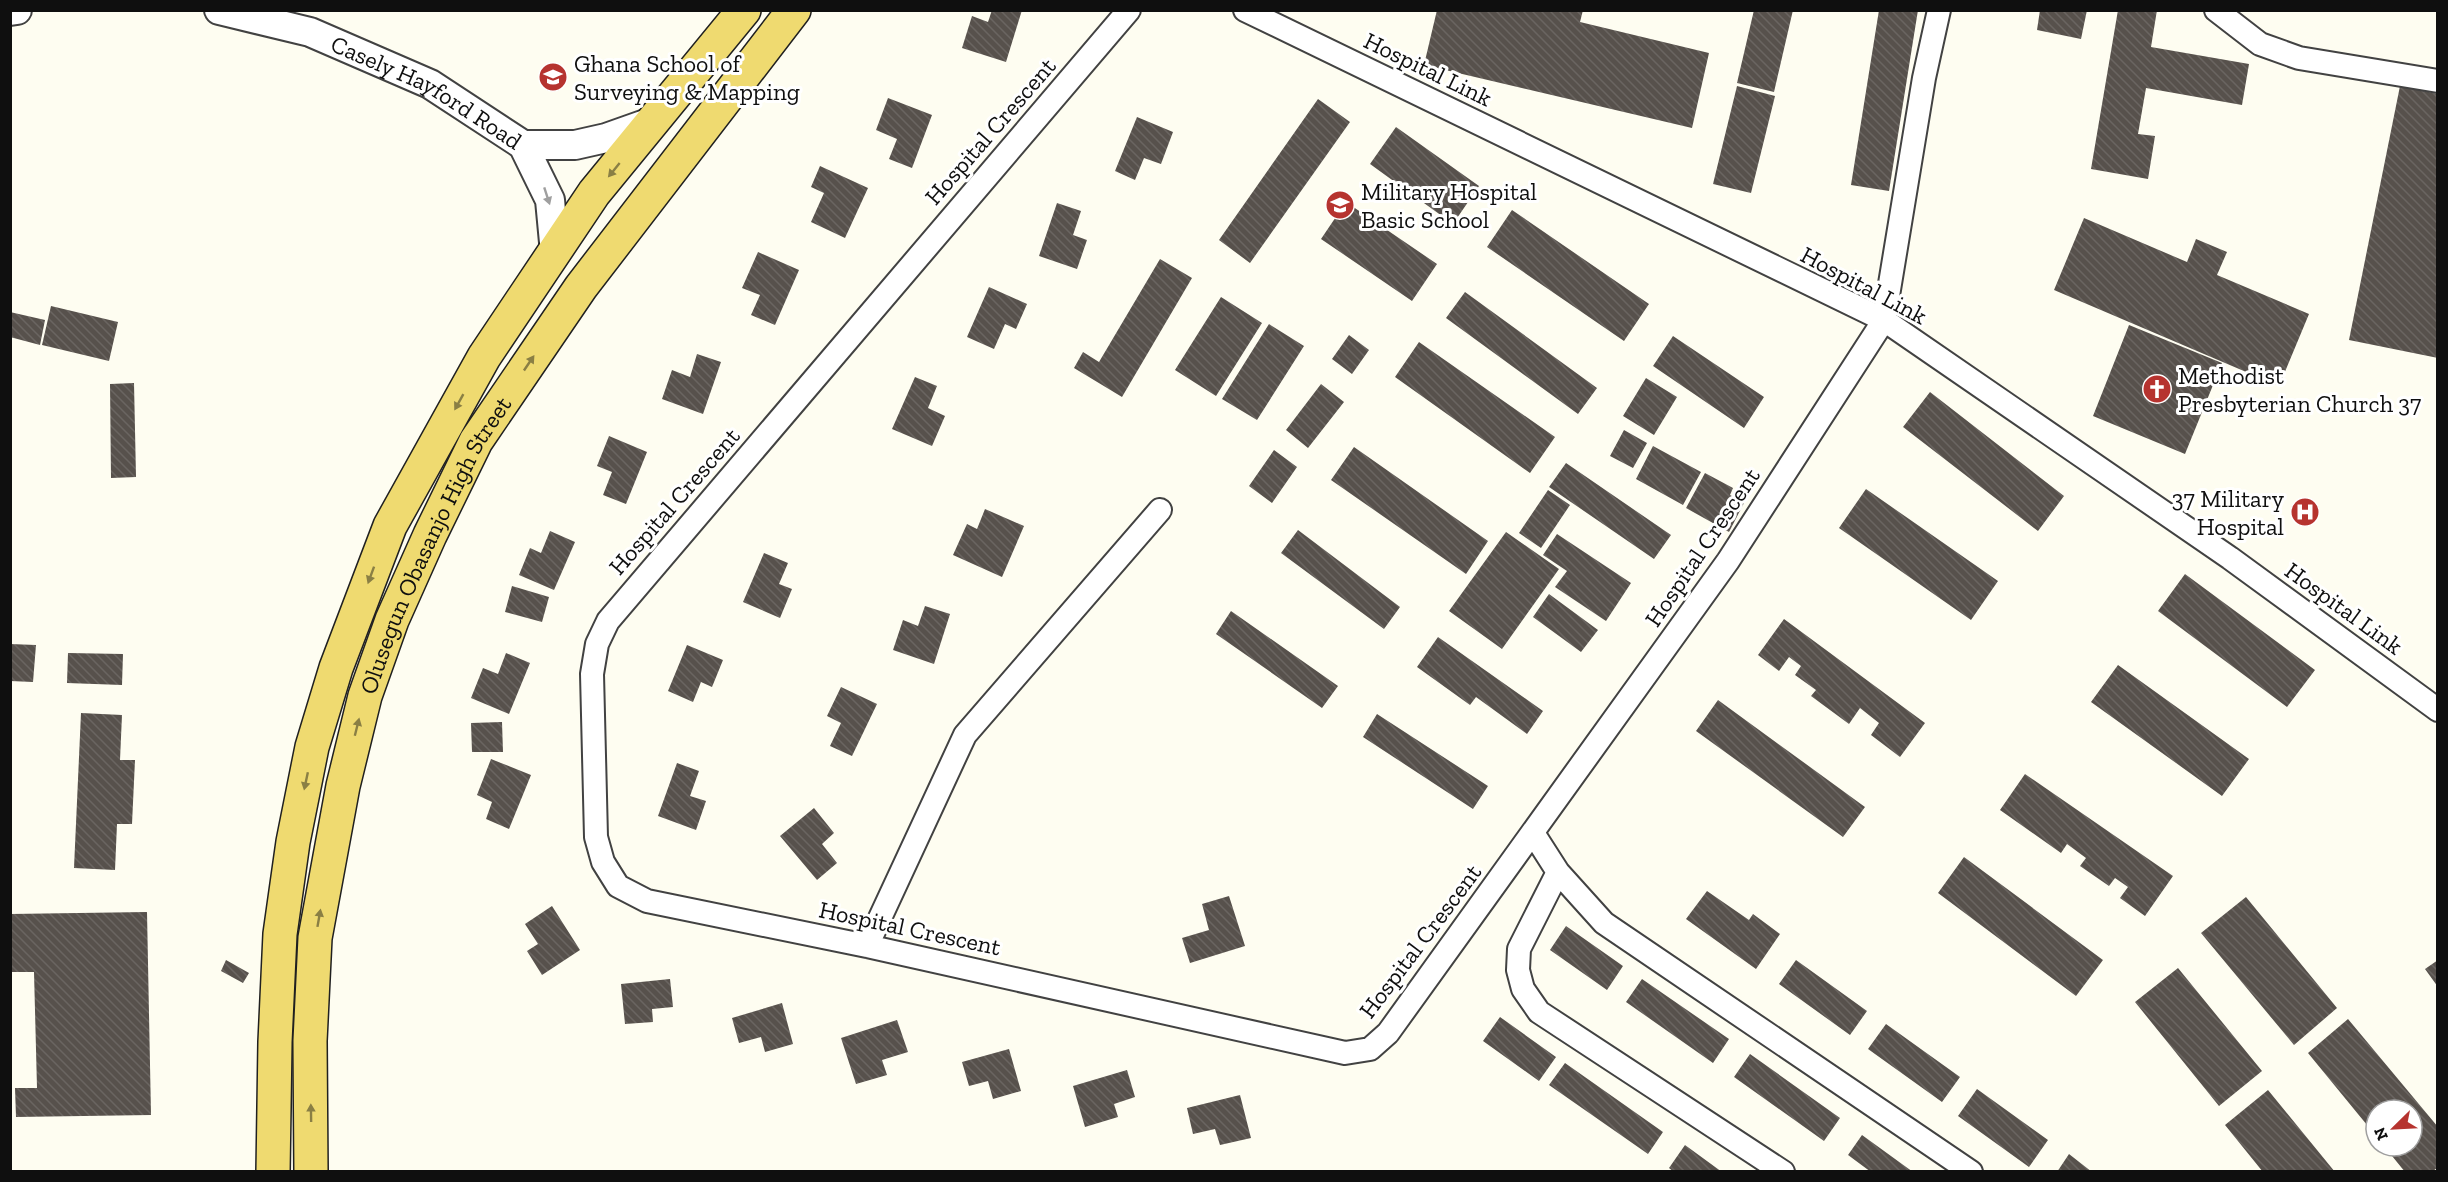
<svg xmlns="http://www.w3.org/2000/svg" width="2448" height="1182" font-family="'Zilla Slab',serif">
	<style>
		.building { fill: url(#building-back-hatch) }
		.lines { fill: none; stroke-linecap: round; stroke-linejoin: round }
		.minor-casing { stroke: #424242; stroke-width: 26 }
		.tertiary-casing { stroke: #424242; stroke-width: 32 }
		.primary-casing { stroke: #202020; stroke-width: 36 }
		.minor { stroke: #fff; stroke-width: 22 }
		.tertiary { stroke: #fff; stroke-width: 28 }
		.primary { stroke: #efda70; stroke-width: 33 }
		.oneway { fill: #8a7f44 }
		.oneway2 { fill: #9f9f9f }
		.labels { text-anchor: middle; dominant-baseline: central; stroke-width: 6; stroke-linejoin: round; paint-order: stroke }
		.poi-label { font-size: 24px; fill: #0f0f0f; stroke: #fff; text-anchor: start }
		.street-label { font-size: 24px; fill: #0f0f0f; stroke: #fff }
	</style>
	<defs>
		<pattern id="building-back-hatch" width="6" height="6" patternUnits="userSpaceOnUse" patternTransform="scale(1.5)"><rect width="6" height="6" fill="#57514c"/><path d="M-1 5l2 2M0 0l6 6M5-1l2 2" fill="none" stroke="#6a6561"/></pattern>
	</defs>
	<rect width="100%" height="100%" fill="#fefdf1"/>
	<path class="building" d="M 992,10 L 1022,10 L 1006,62 L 962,48 L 972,16 L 988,22 Z
		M 1437,10 L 1583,10 L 1580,22 L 1709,53 L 1692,128 L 1424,65 Z
		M 1754,10 L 1793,10 L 1774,92 L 1737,83 Z
		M 1879,10 L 1918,10 L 1889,191 L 1851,185 Z
		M 2040,10 L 2087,10 L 2081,39 L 2037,30 Z
		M 2118,10 L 2157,10 L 2151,47 L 2249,64 L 2242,105 L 2146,88 L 2138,134 L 2155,136 L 2148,179 L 2091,169 Z
		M 1737,86 L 1775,96 L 1751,193 L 1713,184 Z
		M 2400,86 L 2438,94 L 2438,358 L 2349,340 Z
		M 888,98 L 932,115 L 912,168 L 889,159 L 897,139 L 876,130 Z
		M 1318,99 L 1350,122 L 1250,263 L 1219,240 Z
		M 1137,117 L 1173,132 L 1161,164 L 1144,158 L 1135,180 L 1115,171 Z
		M 1396,127 L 1479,186 L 1453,224 L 1370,164 Z
		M 820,166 L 868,188 L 845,238 L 811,222 L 824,193 L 811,187 Z
		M 1346,202 L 1437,264 L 1412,301 L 1321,239 Z
		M 1057,203 L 1081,211 L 1073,235 L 1087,240 L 1077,269 L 1039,256 Z
		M 1512,210 L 1649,304 L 1624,341 L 1487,247 Z
		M 2084,218 L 2187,262 L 2196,239 L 2227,252 L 2217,275 L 2309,314 L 2279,386 L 2054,290 Z
		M 758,252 L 799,270 L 775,325 L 751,315 L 760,295 L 742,288 Z
		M 1160,259 L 1192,278 L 1122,397 L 1074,368 L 1083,352 L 1099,362 Z
		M 989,287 L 1027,304 L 1016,329 L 1005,324 L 994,349 L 967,337 Z
		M 1465,292 L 1597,388 L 1578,414 L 1446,318 Z
		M 1221,297 L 1262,323 L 1216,396 L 1175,370 Z
		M 51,306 L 118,322 L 109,361 L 42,345 Z
		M 10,312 L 45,320 L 40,345 L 10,337 Z
		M 1269,324 L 1304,346 L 1257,420 L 1222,399 Z
		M 2129,325 L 2222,363 L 2185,454 L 2093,416 Z
		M 1349,335 L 1369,350 L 1352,374 L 1332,359 Z
		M 1673,336 L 1764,397 L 1744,428 L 1653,366 Z
		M 1419,342 L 1555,437 L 1530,473 L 1395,377 Z
		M 697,354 L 721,362 L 703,414 L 662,399 L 672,370 L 690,377 Z
		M 915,377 L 937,386 L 928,408 L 945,416 L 932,446 L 892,429 Z
		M 1646,378 L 1677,397 L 1654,435 L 1623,416 Z
		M 134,383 L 136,477 L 111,478 L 110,384 Z
		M 1321,384 L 1344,402 L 1308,448 L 1286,430 Z
		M 1930,392 L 2064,496 L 2038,531 L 1903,427 Z
		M 1624,430 L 1647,443 L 1633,468 L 1610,456 Z
		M 609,436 L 647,452 L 626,504 L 603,495 L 612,472 L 597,466 Z
		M 1653,446 L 1701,472 L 1683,505 L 1636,479 Z
		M 1354,447 L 1488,541 L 1466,574 L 1331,480 Z
		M 1274,450 L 1297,467 L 1272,503 L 1249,486 Z
		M 1566,463 L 1671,535 L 1654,559 L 1549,487 Z
		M 1705,473 L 1733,488 L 1730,495 L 1744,503 L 1729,532 L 1686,508 Z
		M 1866,489 L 1998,581 L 1971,620 L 1839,528 Z
		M 1548,490 L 1570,505 L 1541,548 L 1519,533 Z
		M 985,509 L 1024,526 L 1002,577 L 953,555 L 967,524 L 977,529 Z
		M 1298,530 L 1400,607 L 1384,629 L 1281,553 Z
		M 550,531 L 575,542 L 554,590 L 519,575 L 530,548 L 541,553 Z
		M 1506,532 L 1559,569 L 1502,649 L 1449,611 Z
		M 1557,534 L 1631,583 L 1606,621 L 1555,587 L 1567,571 L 1543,555 Z
		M 764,553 L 788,563 L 779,584 L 792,589 L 780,618 L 743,602 Z
		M 2185,574 L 2315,670 L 2287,707 L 2158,611 Z
		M 512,586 L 549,597 L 542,622 L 505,612 Z
		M 1549,594 L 1598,630 L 1581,652 L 1533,617 Z
		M 925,606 L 950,614 L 934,664 L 893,650 L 903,620 L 918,626 Z
		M 1231,611 L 1338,686 L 1322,708 L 1216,634 Z
		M 1784,619 L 1925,723 L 1900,757 L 1871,735 L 1879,723 L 1860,708 L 1849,724 L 1811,696 L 1816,690 L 1795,675 L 1801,666 L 1789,657 L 1779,671 L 1758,655 Z
		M 1438,637 L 1543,711 L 1527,734 L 1476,697 L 1470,705 L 1417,667 Z
		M 10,644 L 36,645 L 33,682 L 10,681 Z
		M 687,645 L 723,660 L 712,687 L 701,682 L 693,702 L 668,691 Z
		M 68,653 L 123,654 L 122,685 L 67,683 Z
		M 506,653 L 530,663 L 509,714 L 471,698 L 483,668 L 498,674 Z
		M 2118,665 L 2249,759 L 2222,796 L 2091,702 Z
		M 841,687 L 877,704 L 852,756 L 830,746 L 841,723 L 827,716 Z
		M 1718,700 L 1865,807 L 1843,837 L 1696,731 Z
		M 81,713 L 122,715 L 120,760 L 135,760 L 132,824 L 117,824 L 115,870 L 74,868 Z
		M 1377,714 L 1488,786 L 1473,809 L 1363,737 Z
		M 502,722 L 503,752 L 472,752 L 471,723 Z
		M 491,759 L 531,775 L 509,829 L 486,819 L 492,802 L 477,795 Z
		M 677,763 L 699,771 L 690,796 L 706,801 L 696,830 L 658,816 Z
		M 2025,774 L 2173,876 L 2145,916 L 2120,898 L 2128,887 L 2115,878 L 2109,886 L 2080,866 L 2086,858 L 2067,844 L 2061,853 L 2000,810 Z
		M 814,808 L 834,833 L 822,844 L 837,863 L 817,880 L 780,836 Z
		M 1964,857 L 2103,960 L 2076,996 L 1938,893 Z
		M 1707,891 L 1749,920 L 1753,914 L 1780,934 L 1756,969 L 1686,919 Z
		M 1229,896 L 1245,946 L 1190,963 L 1182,938 L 1209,930 L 1202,904 Z
		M 2246,897 L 2337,1008 L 2294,1045 L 2201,933 Z
		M 552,906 L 580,950 L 542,975 L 527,951 L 538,944 L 525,924 Z
		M 147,912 L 151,1115 L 16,1117 L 15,1088 L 37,1088 L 34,972 L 10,972 L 10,914 Z
		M 1566,926 L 1623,966 L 1607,990 L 1550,950 Z
		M 226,960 L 249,973 L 243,983 L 221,971 Z
		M 1796,960 L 1867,1011 L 1850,1035 L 1779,984 Z
		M 2438,960 L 2438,987 L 2425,969 Z
		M 2178,968 L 2262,1071 L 2219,1106 L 2135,1002 Z
		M 670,979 L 673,1007 L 652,1009 L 653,1022 L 625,1024 L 621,984 Z
		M 1642,979 L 1729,1039 L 1713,1063 L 1626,1002 Z
		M 782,1003 L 793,1044 L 765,1052 L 761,1037 L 739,1043 L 732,1018 Z
		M 1500,1017 L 1556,1057 L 1539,1081 L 1483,1041 Z
		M 2348,1019 L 2438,1127 L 2438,1167 L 2432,1172 L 2405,1172 L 2384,1146 L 2412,1146 L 2412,1110 L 2376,1110 L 2376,1136 L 2308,1053 Z
		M 897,1020 L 908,1052 L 882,1060 L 887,1075 L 856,1084 L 841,1038 Z
		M 1886,1024 L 1960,1077 L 1942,1102 L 1868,1049 Z
		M 1009,1049 L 1021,1091 L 993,1099 L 988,1081 L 969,1086 L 962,1062 Z
		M 1750,1054 L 1840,1118 L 1824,1141 L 1734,1077 Z
		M 1565,1063 L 1663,1132 L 1648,1154 L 1549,1085 Z
		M 1127,1070 L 1135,1097 L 1114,1104 L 1118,1117 L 1085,1127 L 1073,1086 Z
		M 1977,1089 L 2048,1140 L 2029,1167 L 1958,1116 Z
		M 2268,1090 L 2335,1172 L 2263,1172 L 2225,1125 Z
		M 1240,1095 L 1251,1138 L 1220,1145 L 1215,1129 L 1193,1134 L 1187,1108 Z
		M 1862,1135 L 1913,1172 L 1871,1172 L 1848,1155 Z
		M 1685,1145 L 1722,1172 L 1674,1172 L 1669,1168 Z
		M 2069,1154 L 2092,1172 L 2057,1172 Z"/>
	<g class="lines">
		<g class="minor-casing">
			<path id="minor" d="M 1129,10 L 608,621 L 597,644 L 592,674 L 596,837 L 603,862 L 618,886 L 647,901 L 867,946 L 1345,1053 L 1370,1049 L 1388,1033 L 1728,561 L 1884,320 L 1924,78 L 1939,10
				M 1245,10 L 1884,320 L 2230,558 L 2438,710
				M 2216,10 L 2260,44 L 2299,58 L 2438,81
				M 1533,833 L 1558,872 L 1604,923 L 1971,1172
				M 1558,872 L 1519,949 L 1518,970 L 1523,989 L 1539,1012 L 1783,1172
				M 867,946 L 965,735 L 1160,510"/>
		</g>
		<g class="tertiary-casing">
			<g id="tertiary">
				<path id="s1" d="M 219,10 L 310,32 L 430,84 L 523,145 L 550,200 L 555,253"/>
				<path d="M 10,11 L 17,10"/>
				<path d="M 523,145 L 575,145 L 606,138 L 654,121"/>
			</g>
		</g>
		<g class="primary-casing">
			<g id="primary">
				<path d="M 273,1172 L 275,1042 L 280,934 L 293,842 L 312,747 L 336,668 L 390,526 L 484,357 L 594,193 L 744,10"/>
				<path id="s2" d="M 311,1172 L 310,1041 L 315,938 L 343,786 L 365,696 L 392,620 L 430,535 L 476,441 L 581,287 L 794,10"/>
			</g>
		</g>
		<use href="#minor" class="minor"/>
		<use href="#tertiary" class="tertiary"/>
		<use href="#primary" class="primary"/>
	</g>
	<defs><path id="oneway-solid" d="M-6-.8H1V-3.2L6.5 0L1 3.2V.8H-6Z" transform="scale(1.5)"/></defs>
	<g class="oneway">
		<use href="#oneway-solid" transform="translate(614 170) rotate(129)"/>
		<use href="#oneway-solid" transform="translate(529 363) rotate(-56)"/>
		<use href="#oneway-solid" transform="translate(459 402) rotate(119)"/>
		<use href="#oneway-solid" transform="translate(371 575) rotate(110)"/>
		<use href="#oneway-solid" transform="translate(357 727) rotate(-76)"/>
		<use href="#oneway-solid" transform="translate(306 781) rotate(102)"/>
		<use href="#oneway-solid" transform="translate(319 918) rotate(-80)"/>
		<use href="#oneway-solid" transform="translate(311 1113) rotate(-91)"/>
	</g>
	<use class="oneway2" href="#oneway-solid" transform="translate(547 196) rotate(72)"/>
	<defs>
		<g id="school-disc" transform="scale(1.5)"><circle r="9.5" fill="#b6332f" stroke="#fff"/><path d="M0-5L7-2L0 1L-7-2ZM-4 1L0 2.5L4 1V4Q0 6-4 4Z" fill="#fff"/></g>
		<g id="church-disc" transform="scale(1.5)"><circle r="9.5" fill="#b6332f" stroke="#fff"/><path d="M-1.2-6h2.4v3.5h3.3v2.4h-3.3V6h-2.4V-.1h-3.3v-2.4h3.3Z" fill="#fff"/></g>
		<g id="hospital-disc" transform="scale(1.5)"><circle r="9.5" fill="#b6332f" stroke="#fff"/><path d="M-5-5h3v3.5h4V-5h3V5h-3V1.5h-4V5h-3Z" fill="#fff"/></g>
	</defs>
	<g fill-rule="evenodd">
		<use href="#school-disc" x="553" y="77"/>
		<use href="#school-disc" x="1340" y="205"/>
		<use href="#church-disc" x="2157" y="389"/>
		<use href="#hospital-disc" x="2305" y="512"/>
	</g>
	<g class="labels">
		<g class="poi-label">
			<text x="574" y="63">Ghana School of<tspan x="574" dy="28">Surveying &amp; Mapping</tspan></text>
			<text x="1361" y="191">Military Hospital<tspan x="1361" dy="28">Basic School</tspan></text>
			<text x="2178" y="375">Methodist<tspan x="2178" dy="28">Presbyterian Church 37</tspan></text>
			<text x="2284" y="498" text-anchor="end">37 Military<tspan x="2284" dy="28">Hospital</tspan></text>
		</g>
		<g class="street-label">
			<text transform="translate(1428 69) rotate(26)">Hospital Link</text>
			<text stroke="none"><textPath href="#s1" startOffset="225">Casely Hayford Road</textPath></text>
			<text transform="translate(990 131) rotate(-49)">Hospital Crescent</text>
			<text transform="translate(1864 285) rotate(28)">Hospital Link</text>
			<text transform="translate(674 501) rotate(-49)">Hospital Crescent</text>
			<text stroke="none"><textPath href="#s2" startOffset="648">Olusegun Obasanjo High Street</textPath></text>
			<text transform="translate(1702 547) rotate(-56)">Hospital Crescent</text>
			<text transform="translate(2344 608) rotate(36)">Hospital Link</text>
			<text transform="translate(910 928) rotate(12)">Hospital Crescent</text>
			<text transform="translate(1420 941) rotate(-53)">Hospital Crescent</text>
		</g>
	</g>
	<rect width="2448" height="1182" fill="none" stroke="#0f0f0f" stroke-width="24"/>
	<g transform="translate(2394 1128) rotate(246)"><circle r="28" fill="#ffffff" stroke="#9f9f9f" stroke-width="1.5"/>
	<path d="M0-4.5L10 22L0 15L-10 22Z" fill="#b6332f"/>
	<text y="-9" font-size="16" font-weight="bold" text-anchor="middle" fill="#0f0f0f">N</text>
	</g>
</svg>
